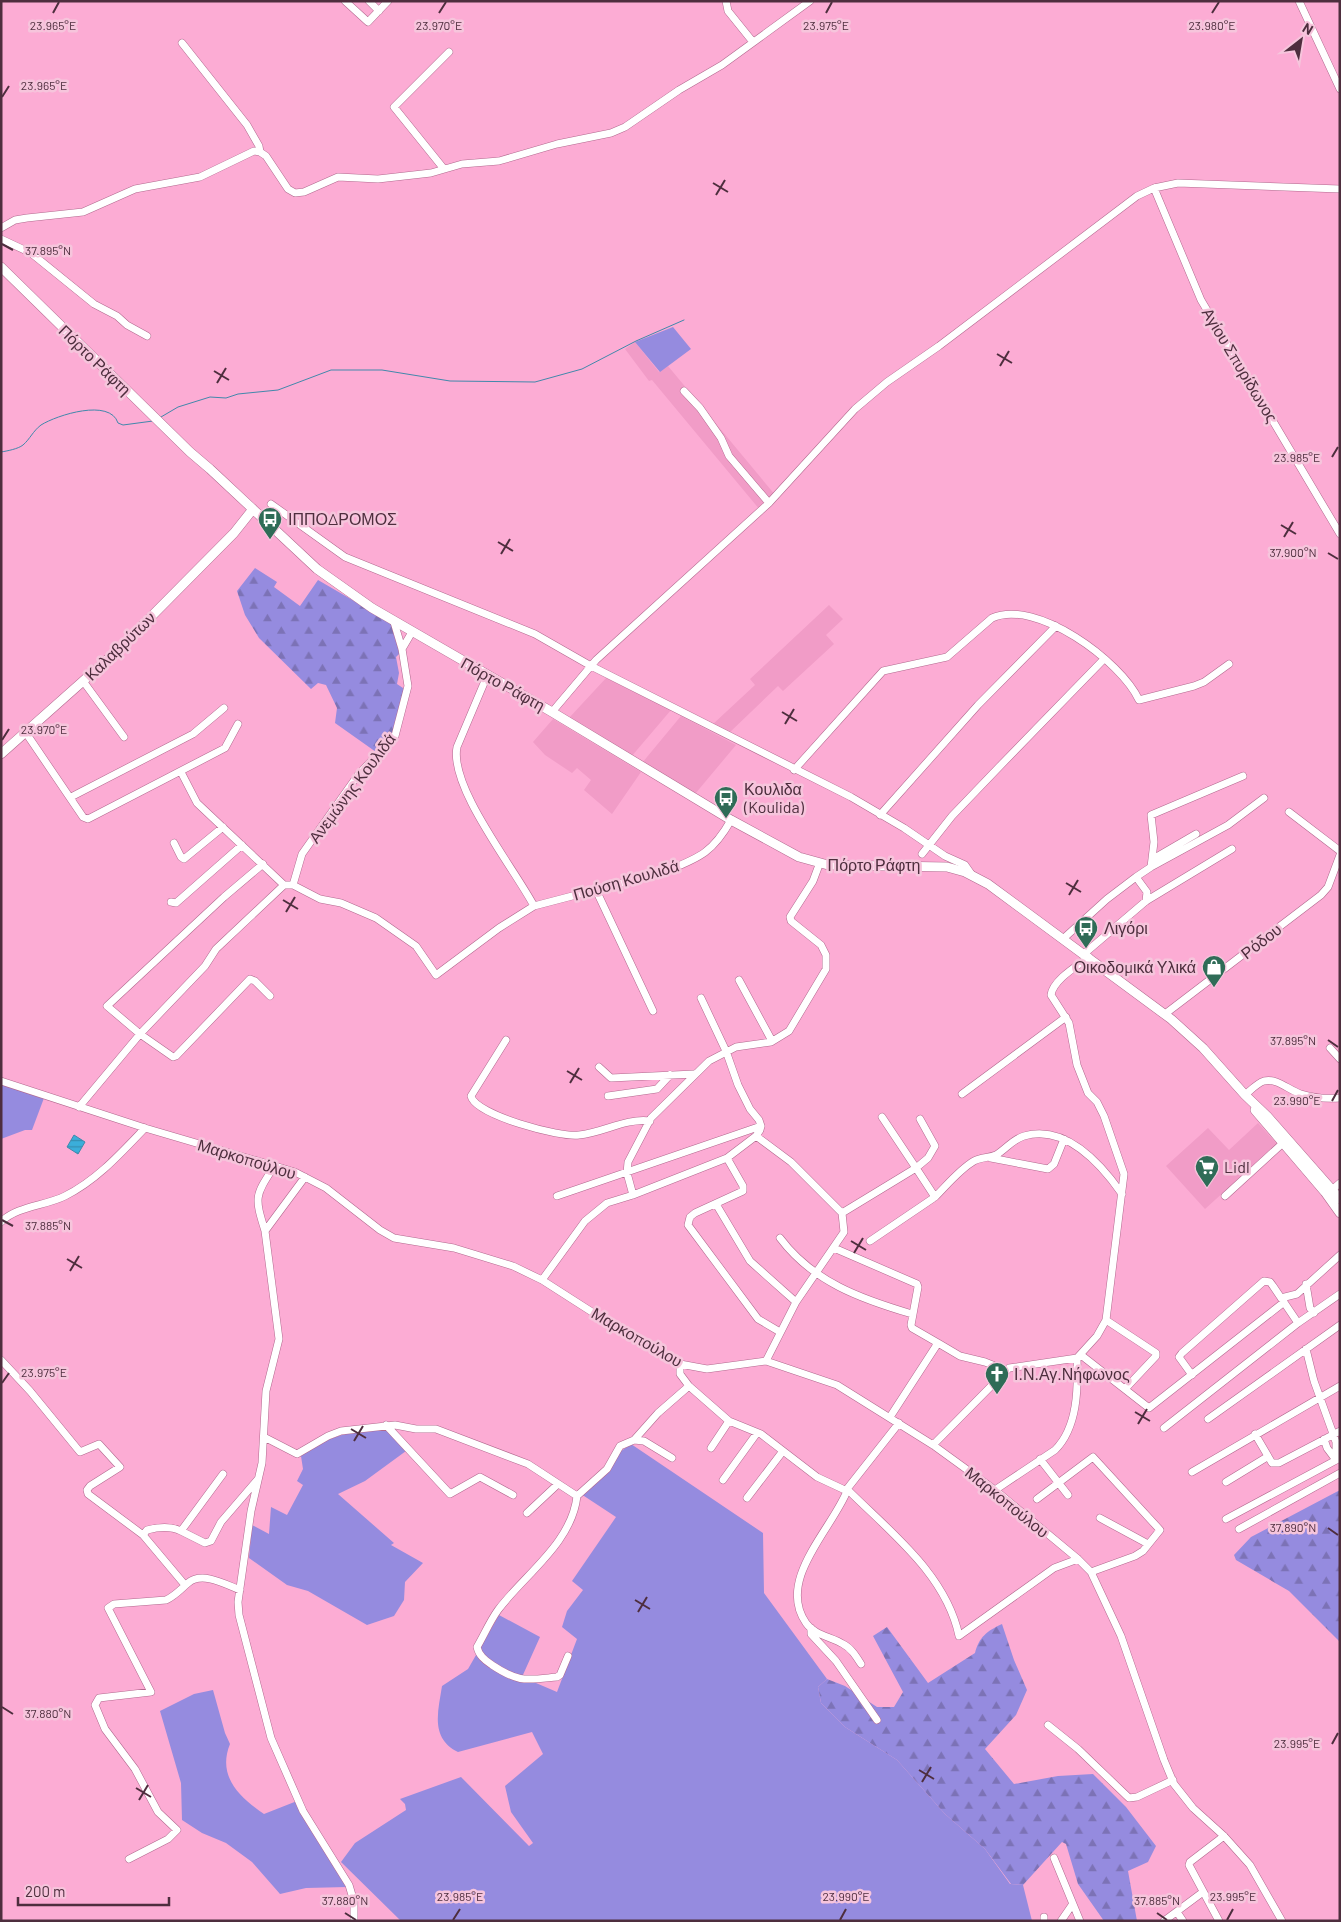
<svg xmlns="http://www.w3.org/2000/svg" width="1341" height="1922" font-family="Barlow,sans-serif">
<defs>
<pattern id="forest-firs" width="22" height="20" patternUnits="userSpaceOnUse" patternTransform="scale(1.25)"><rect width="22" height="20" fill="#958bdf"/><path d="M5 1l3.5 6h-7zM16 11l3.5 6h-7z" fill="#7c72b6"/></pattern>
<pattern id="water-rules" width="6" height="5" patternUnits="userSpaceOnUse" patternTransform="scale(1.25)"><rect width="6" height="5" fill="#3baeda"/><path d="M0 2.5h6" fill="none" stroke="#348eb2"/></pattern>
</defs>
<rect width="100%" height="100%" fill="#fcacd4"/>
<path fill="#f19cc7" d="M635,342L659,372L668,366L776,496L760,510L652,380L649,381L625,349Z
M829,605L843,619L826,635L834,644L783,691L778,686L728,734L712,725L755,685L750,679Z
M607,677L671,710L631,757L569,718Z
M681,716L736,745L695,794L642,763Z
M553,719L641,772L612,814L584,790L591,780L577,768L572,773L545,755L533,742Z
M1258,1123L1277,1144L1205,1209L1166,1166L1208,1128L1229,1150Z"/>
<path fill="#958bdf" d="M673,327L691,349L660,372L635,342Z
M1,1083L44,1098L32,1130H25L1,1139Z
M384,1427L406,1451L365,1481L338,1494L394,1543L391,1545L423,1563L405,1582L404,1600L394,1616L367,1625L308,1591L287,1585L249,1558L252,1525L269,1534L271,1507L287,1515L303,1485L297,1481L303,1469L301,1456C331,1434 348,1433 384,1427Z
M631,1444L763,1533L764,1593L827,1679L818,1687L821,1703L845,1727L897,1760L945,1814L985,1849L1010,1884L1023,1885L1032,1921H401L341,1862L355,1843L406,1810L405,1804L400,1799L461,1777L529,1846L533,1843L511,1812L505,1786L543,1754L532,1732L458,1752C430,1738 438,1712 442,1686L468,1669L499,1615L540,1637L522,1677L557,1692L577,1639L562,1627L567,1611L583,1590L572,1581L616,1517L581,1494L617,1454Z
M213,1690L225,1733L230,1744C217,1776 239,1797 264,1814L297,1801L347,1887L306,1888L280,1894L252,1862L226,1843L202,1833L182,1820L181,1783L160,1711L194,1694Z"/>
<path fill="url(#forest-firs)" d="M255,568L277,582L274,587L300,606L318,580L392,623L401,652L396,657L399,673L397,684L406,690L393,735L376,752L335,723L337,708L326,685L318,683L311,689L259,638L245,615L237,591Z
M1340,1490V1642L1289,1591L1236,1560L1234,1555L1251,1537Z
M1002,1624L1014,1660L1027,1690L1016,1715L985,1749L1014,1784L1058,1776L1093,1774L1126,1807L1156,1846L1148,1862L1128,1871L1137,1921H1104L1078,1884L1066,1844L1062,1842L1023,1885L1011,1884L985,1849L945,1814L897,1760L845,1727L821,1703L818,1687L827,1679L845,1686L877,1707H894L903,1692L873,1636L887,1627L928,1683L975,1653C979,1637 987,1631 1002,1624Z"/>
<path fill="url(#water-rules)" stroke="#4188ab" d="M74,1135L85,1142L78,1154L67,1147Z"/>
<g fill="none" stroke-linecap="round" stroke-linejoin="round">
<path stroke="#4188ab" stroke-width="1" d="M161,417L178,407L210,397L226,398L238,394L278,390L331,370H382L450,381L535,382L582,369L636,341L684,320
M1,452C7,451 18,449 23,445C30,439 33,431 41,425C57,415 110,398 118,423L123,425L153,421"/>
<g stroke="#b2688e" stroke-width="8">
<path id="minor" d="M345,1L368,22L388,1
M369,1L379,11
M726,1L728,11L753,42
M1299,1L1340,89
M182,43L247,125L259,146L260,152
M444,169L394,107L449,52
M1154,188L1201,300L1340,534
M1,228L15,220L27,218L83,212L135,189L200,177L254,151L260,152L266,156L288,189L295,193L304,192L338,177L378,179L431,173L462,164L499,161L557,144L611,133L625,127L679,90L722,65L810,1
M1,239L31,253L94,304L117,316L127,325L147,336
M684,391L700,408L721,438L729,456L769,503
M271,504L345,557L535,634L591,666L851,797L904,828L945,856L965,865L972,875
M268,523L278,509
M394,622L402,649L408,686L395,736L358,775L302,854L293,885L320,899L341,903L376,918L416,946L436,975L499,928L534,906C514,868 449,787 457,747L487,676
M402,649L412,632
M83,681L124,737
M552,712L596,660L769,503L855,409L887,382L939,346L1137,196L1154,188L1178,183L1340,189
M26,733L83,817L88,819L225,748L238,724
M794,770L883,671L947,657L992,618C1036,598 1121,661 1139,700L1194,686L1204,682L1229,664
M181,772L197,803L284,885
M71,797L193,734L224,708
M1289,812L1340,851
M880,815L978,705L1056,626
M174,843L181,857L184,859L223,827
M922,854L952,816L999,767L1104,659
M1153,859L1196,834
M263,864L224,897L107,1006L140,1034L173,1057L176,1056L250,979L255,981L270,996
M1151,867L1228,825L1264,798
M1136,877L1151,867L1154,842L1151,815L1243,776
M596,890L653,1011
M171,902L176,903L242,845
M534,906L664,872C698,858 712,854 731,820
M1064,938L1107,899L1136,877L1147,892L1146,901
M1085,953L1146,901L1232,849
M739,980L772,1041
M1165,1014L1321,895L1328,887L1340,855
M506,1040L471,1096C475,1115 561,1138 579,1135C603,1133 625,1118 650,1121
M1330,1048L1340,1059
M599,1067L611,1078L694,1074
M1,1081L145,1128L295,1172L326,1188L380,1230L394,1238L454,1248L513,1266L542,1280L631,1337L680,1364L707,1369L766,1361L837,1385L933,1445L995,1490L1078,1559L1091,1572L1121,1636L1164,1760L1174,1784L1193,1808L1224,1836L1250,1865L1282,1921
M962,1094L1066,1017
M1245,1095C1250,1091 1257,1083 1264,1081C1278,1078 1288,1090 1301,1094C1314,1098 1326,1099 1340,1098
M608,1096L657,1089L670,1075
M79,1107L140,1034L205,966L216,949L284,885H293
M882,1117L916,1168L928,1158L935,1146L920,1119
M756,1136L791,1162L842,1213
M727,1158L743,1186V1191L695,1213L690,1217L688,1225L758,1319L780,1332
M991,1158L1048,1169L1054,1164L1064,1139
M275,1165C255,1196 254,1196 265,1231L305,1177
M1333,1189L1340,1183
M633,1195L627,1173L628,1162L651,1118L709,1061L736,1047L771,1042L789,1031L826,969V955L821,945L791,921L790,917L813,881L819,865
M557,1196L761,1126
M1225,1196L1283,1143
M935,1197C947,1185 960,1169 974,1161C981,1157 989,1158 996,1155C1006,1149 1013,1139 1024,1136C1066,1124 1101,1164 1122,1194
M716,1204L750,1261L796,1302
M1,1222C17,1206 45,1206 65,1196C97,1180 121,1153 145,1128
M265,1231L279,1339L266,1391L262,1463L251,1511L238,1602L239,1615L271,1738L303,1811L349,1885L354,1902V1921
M780,1238C813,1282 861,1299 912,1314
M834,1248L917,1284L918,1287L911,1325L912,1328L938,1343
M542,1280L585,1221L607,1203L633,1195L727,1158L756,1136L760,1130L761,1126L759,1120L750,1109L738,1085L726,1051L701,998
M1306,1284L1310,1308L1314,1313
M1281,1298L1297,1294L1340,1255
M1106,1320L1156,1353V1356L1125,1389
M1306,1349L1314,1381L1336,1442V1460
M1081,1355L1149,1408L1283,1303
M1,1360L30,1391L80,1452L99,1444L120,1467L90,1486L87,1490L88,1494L143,1535L147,1530C158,1527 171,1526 181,1531
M766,1361L796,1302L844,1232L842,1213L916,1168L935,1197L870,1241
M1192,1375L1179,1357L1182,1353L1264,1281L1270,1282L1273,1286L1298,1323
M689,1386L729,1421L761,1434L817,1477L847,1491V1489
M890,1417L938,1343L960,1356L985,1362L1005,1370
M1208,1419L1340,1325
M899,1423L847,1489C890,1532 946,1574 959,1636L1054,1568L1078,1559
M386,1425L450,1494L480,1477L513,1495
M1164,1428L1298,1323L1340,1294
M1255,1434L1272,1463H1279L1340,1431
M264,1437L297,1454L328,1436L341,1431L395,1425L416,1429H436L528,1464L577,1496C572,1543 524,1575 498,1610C490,1621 484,1635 477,1647C479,1656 485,1660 492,1665C519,1683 526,1680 557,1677L560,1675L568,1656
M1324,1439L1327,1448L1336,1460
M634,1440L644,1441L672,1458
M933,1445L1009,1368L1077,1358L1097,1336L1106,1320L1124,1174L1104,1116L1097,1102L1088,1093L1077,1065L1069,1023L1051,995C1053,980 1077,966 1089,957
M711,1448L729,1421
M1040,1459L1068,1495
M1192,1472L1340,1386
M223,1474L181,1531L205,1543L211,1541L221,1522L258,1479
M723,1480L757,1433
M1226,1482L1267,1457
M995,1490L1055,1450C1078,1427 1078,1388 1077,1358
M847,1491C832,1529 776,1580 806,1623C814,1635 832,1637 843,1644C851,1648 856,1656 861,1664
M577,1496L607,1469L620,1446L634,1440L658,1413L689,1386L680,1374V1364
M747,1498L783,1451
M1037,1499L1093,1457L1160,1530L1143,1551L1135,1556L1091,1572
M527,1513L558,1484
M1100,1518L1148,1544
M1226,1519L1340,1458
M1239,1529L1340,1473
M143,1535L185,1585
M811,1628V1634L836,1661L877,1720
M1048,1725L1078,1749L1129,1798L1137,1797L1173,1780
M1054,1858L1080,1921
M129,1859L168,1839L177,1830L158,1812L135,1769L105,1729L95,1705L99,1698L151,1692L108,1608L114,1604L166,1600C175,1596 181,1589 188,1583C202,1571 225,1584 240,1590
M1177,1912L1183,1921
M1044,1917V1921
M1061,1921L1072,1905
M1164,1921L1203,1892
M1219,1921L1189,1865L1190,1862L1224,1836"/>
</g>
<g stroke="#b2688e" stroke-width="10">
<path id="major" d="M1,267L190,452L210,469L317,569L372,608L552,712L731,820L799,857L828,865L947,867L965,872L988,884L1171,1019L1203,1048L1245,1095L1267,1116L1340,1199
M1,754L118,650L234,533L253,509
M1255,1110L1325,1192L1340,1213"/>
</g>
<use href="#minor" stroke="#fff" stroke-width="7"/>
<use href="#major" stroke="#fff" stroke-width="9"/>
</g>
<path fill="none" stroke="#4e2e3e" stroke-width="2" d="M53,13L59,2M439,13L446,2M826,13L832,2M1212,13L1219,2M2,97L9,86M713,183L728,192M716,195L725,180M2,244L13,250M997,354L1012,363M1000,366L1009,351M214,371L229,380M217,383L226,368M1332,457L1338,447M1281,525L1296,534M1284,537L1293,522M498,542L513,551M1328,553L1338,559M501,554L510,539M782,712L797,721M785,724L794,709M2,740L9,729M1066,883L1081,892M1069,895L1078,880M283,900L298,909M286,912L295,897M1328,1040L1338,1047M567,1071L582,1080M570,1083L579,1068M1332,1101L1338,1090M2,1220L13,1226M851,1241L866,1250M854,1253L863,1238M67,1259L82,1268M70,1271L79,1256M2,1383L9,1373M1135,1412L1150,1421M1138,1424L1147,1409M351,1429L366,1438M354,1441L363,1426M1328,1528L1338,1535M635,1600L650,1609M638,1612L647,1597M2,1707L13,1714M1332,1744L1338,1733M919,1770L934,1779M922,1782L931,1767M136,1788L151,1797M139,1800L148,1785M345,1913L356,1920M1157,1913L1167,1920M453,1920L460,1909M840,1920L846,1909M1227,1920L1233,1909"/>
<defs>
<g id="bus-pin" transform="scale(1.25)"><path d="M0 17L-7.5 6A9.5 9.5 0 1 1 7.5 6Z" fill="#2f6c57" stroke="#f6c5dc"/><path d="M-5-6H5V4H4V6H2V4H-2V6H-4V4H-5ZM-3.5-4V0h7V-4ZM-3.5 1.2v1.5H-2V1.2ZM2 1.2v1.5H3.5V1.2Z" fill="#fff"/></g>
<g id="shop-pin" transform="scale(1.25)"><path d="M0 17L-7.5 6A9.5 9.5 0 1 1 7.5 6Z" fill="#2f6c57" stroke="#f6c5dc"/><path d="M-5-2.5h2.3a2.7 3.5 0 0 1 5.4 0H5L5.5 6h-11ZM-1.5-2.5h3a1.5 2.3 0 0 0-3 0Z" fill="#fff"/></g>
<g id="supermarket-pin" transform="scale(1.25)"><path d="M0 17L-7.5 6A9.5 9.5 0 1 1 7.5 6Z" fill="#2f6c57" stroke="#f6c5dc"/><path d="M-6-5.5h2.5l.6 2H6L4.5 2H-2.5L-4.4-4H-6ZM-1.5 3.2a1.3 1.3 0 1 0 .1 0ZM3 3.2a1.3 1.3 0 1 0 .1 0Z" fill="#fff"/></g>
<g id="church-pin" transform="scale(1.25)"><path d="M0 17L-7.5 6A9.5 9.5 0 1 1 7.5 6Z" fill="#2f6c57" stroke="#f6c5dc"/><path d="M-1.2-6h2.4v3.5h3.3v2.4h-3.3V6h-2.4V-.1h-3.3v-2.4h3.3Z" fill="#fff"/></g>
</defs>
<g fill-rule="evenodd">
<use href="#bus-pin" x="270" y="519"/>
<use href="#bus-pin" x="726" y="798"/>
<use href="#bus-pin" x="1086" y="928"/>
<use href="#shop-pin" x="1214" y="967"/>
<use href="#supermarket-pin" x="1207" y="1167"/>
<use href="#church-pin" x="997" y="1374"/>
</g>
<g text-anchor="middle" stroke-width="5" stroke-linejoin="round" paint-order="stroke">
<g font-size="16" fill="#4e2e3e" stroke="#f6c5dc">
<text transform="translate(95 360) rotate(44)" y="6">Πόρτο Ράφτη</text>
<text transform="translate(1240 365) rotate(59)" y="6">Αγίου Σπυρίδωνος</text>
<text transform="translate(120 646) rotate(-44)" y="6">Καλαβρύτων</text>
<text transform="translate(503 684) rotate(29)" y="6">Πόρτο Ράφτη</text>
<text transform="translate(352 788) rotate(-53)" y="6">Ανεμώνης Κουλιδά</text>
<text x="874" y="871">Πόρτο Ράφτη</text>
<text transform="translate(626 880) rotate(-16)" y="6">Πούση Κουλιδά</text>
<text transform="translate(1261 941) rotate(-38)" y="6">Ρόδου</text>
<text transform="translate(247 1159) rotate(17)" y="6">Μαρκοπούλου</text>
<text transform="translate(637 1337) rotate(30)" y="6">Μαρκοπούλου</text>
<text transform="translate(1007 1502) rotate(39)" y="6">Μαρκοπούλου</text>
</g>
<g font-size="16" fill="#4e2e3e" stroke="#f6c5dc" text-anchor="start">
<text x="288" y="525">ΙΠΠΟΔΡΟΜΟΣ</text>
<text x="744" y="795">Κουλιδα<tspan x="744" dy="18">(Koulida)</tspan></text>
<text x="1104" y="934">Λιγόρι</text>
<text x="1196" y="973" text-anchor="end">Οικοδομικά Υλικά</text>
<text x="1224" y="1173">Lidl</text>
<text x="1014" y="1380">Ι.Ν.Αγ.Νήφωνος</text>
</g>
</g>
<g font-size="12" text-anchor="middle" fill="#4e2e3e" stroke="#f6c5dc" stroke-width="5" stroke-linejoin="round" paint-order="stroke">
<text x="53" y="30">23.965°E</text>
<text x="439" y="30">23.970°E</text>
<text x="826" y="30">23.975°E</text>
<text x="1212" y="30">23.980°E</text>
<text x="44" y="90">23.965°E</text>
<text x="48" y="255">37.895°N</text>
<text x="1297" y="462">23.985°E</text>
<text x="1293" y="557">37.900°N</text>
<text x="44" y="734">23.970°E</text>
<text x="1293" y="1045">37.895°N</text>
<text x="1297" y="1105">23.990°E</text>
<text x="48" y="1230">37.885°N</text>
<text x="44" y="1377">23.975°E</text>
<text x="1293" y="1532">37.890°N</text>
<text x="48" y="1718">37.880°N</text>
<text x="1297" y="1748">23.995°E</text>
<text x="460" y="1901">23.985°E</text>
<text x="846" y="1901">23.990°E</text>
<text x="1233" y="1901">23.995°E</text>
<text x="345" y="1905">37.880°N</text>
<text x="1157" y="1905">37.885°N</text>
</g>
<rect width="1341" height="1922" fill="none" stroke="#4e2e3e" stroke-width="5"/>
<g transform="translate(1301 40) rotate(31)" stroke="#f6c5dc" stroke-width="4" paint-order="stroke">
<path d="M0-4L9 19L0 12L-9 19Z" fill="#4e2e3e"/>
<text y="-8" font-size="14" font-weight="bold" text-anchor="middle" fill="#4e2e3e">N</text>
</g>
<path d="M18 1897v8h151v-8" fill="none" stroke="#4e2e3e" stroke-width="2.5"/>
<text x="25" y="1897" font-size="15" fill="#4e2e3e" stroke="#f6c5dc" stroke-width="4" paint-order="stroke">200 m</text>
</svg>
